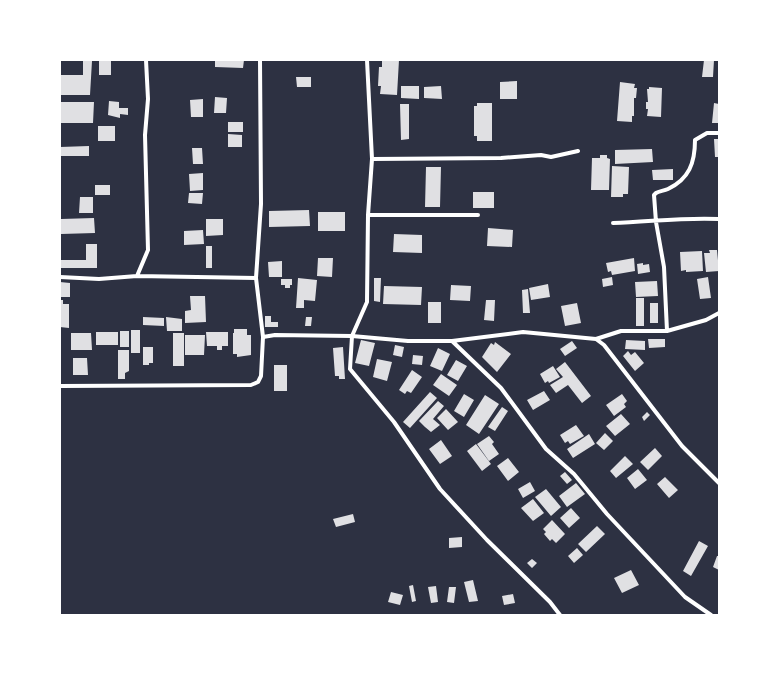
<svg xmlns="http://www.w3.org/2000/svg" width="779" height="675" font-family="Lora,serif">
<rect width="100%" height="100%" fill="#2d3142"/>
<path fill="#e0e0e3" d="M111,60V75H99V61Z
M215,60H244L243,68L215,67Z
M382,60H399L397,95L380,94L381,86H378L379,67H382Z
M704,60H714L713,77H702Z
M83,61H92L90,95H60V75H83Z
M296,77H311V87H297Z
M517,81V99H500V82Z
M620,82L635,84L634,88H637L636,98H634V116H632V122L617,121Z
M401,86H419V99L401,98Z
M441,86L442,99L424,98V87Z
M649,87L662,88L661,117L647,116L648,109H646V102H648L647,89H649Z
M215,97L227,98L226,113H214Z
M203,99V117H191L190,100Z
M109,101L119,102V108H128V115L120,114V118L108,115Z
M60,102H94L93,123H60Z
M477,103H492V141H477V136H474V106H477Z
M714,103L719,104V123H712Z
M400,104H409V139L401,140Z
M228,122H243V132H228Z
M98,126H115V141H98Z
M228,134L242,135V147H228Z
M714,139H719V157H715Z
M89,146V156H60V147Z
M192,148H202L203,164H193Z
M652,149L653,162L615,164V150Z
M600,155H607V158L610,159L609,190H591L592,158H600Z
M612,166L629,167L628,194H623V197H611Z
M426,167H441L440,207H425Z
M673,169V180H653L652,170Z
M203,173V190L190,191L189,174Z
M95,185H110V195H95Z
M473,192H494V208H473Z
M189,193H203L202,204L188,203Z
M80,197H93V213H79Z
M309,210L310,226L269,227V211Z
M318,212H345V231H318Z
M94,218L95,233L61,234V219Z
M206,219H223V235L206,236Z
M488,228L513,230L512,247L487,246Z
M203,230L204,244L184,245V231Z
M394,234L422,235V253L393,252Z
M86,244H97V268H60V260H86Z
M206,246H212V268H206Z
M709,250H717L719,271L706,272L704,253H710Z
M702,251L703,271L686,272V270L681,271L680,252Z
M318,258H333L332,277L317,276Z
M634,258L635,271L612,275L611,271L608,272L606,263Z
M282,261V277H269L268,262Z
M643,263V265L649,264L650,272L638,274L637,264Z
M612,277L613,285L603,287L602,279Z
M708,277L711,298L700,299L697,279Z
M298,278L317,280L315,301L304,300V308H296Z
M374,278H381L380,302L374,301Z
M281,279H292V285H290V288H285V285H281Z
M657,281L658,296L636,297L635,282Z
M60,282L70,283V297H60Z
M548,284L550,297L531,300L529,288Z
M451,285L471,286L470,301L450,300Z
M384,286L422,287L421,305L383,304Z
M528,289L530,313H523L522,290Z
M190,296H205L206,322L185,323V311L191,310Z
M636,298H644V326H636Z
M60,300H63V304H69V328L60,327Z
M486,300H495L494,321L484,320Z
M428,302H441V323H428Z
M577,303L581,323L565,326L561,306Z
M650,303H658V323H650Z
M265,316H271V322H278V327H265Z
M143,317L164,318V326L143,325Z
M166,317L182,319V331H167Z
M306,317H312L311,326H305Z
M234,329H247V335H251V355L237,357V354H233V333H234Z
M131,330H140V353H131Z
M120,331H129V347H120Z
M96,332H118V345H96Z
M206,332H228V346H222V350H217V346H207Z
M71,333H91L92,350H71Z
M173,333H184V366H173Z
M185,335H205L204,355H185Z
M648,339H665V347L649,348Z
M361,340L375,343L369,366L355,363Z
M626,340L645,341V350L625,349Z
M572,341L577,348L565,356L560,349Z
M495,342L511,354L497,372L482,357L491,343L494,345Z
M395,345L404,347L402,357L393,355Z
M143,347H153V363H149V365H143Z
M343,347L345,379H339V376H335L333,348Z
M438,348L450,354L442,371L430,366Z
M118,350H129V371L125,373V379H118Z
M628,351L631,355L635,352L644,363L635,371L623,356Z
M413,355L423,356L422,365L412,364Z
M73,358H87L88,375H73Z
M377,359L392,362L387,381L373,377Z
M456,360L467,366L458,381L447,375Z
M565,362L591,396L582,403L568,385L556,393L550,385L563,377L556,369Z
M274,365H287V391H274Z
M553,366L560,377L549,383L548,381L545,383L540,374Z
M412,370L422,377L411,393L407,391L405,394L399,390Z
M441,374L457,385L449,396L433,385Z
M544,391L550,400L533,410L527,400Z
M430,392L437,398L410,428L403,422Z
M464,394L474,400L464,417L454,411Z
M622,394L627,401L624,404L626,407L614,416L606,405Z
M485,395L499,404L479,434L466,425Z
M438,401L444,406L433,419L440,425L431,432L425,427L430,421L425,427L419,421Z
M502,407L508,411L495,431L488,427Z
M446,409L458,422L448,430L437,418Z
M647,412L650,415L644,421L642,417Z
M621,414L630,424L615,436L606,426Z
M576,425L584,436L570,444L568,441L565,443L560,435Z
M605,433L613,441L604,450L596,443Z
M589,434L595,444L573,458L567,449Z
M489,436L494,442L492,444L499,454L489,461L477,444Z
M441,440L452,456L440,464L429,449Z
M476,444L491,464L482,471L467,451Z
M655,448L662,456L648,470L640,462Z
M625,456L633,464L616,478L610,471Z
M508,458L519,472L508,481L497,466Z
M638,469L647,480L635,489L627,478Z
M565,472L572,480L567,484L560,476Z
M665,477L678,490L669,498L657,484Z
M530,482L535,491L523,498L518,489Z
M576,483L585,494L567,507L559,496Z
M546,489L561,507L551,516L535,497Z
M533,499L544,513L533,521L521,508Z
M571,508L580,518L569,528L560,518Z
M353,514L355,522L336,527L333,519Z
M552,520L565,534L556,543L552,539L550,541L544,534L546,532L543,529Z
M597,526L605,534L586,552L578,544Z
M462,537V547L449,548V538Z
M699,541L708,546L691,576L683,571Z
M577,548L583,555L574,563L568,556Z
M717,556H719V570L713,567Z
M532,559L537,563L532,568L527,563Z
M631,570L639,585L622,593L614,578Z
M473,580L478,601L469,602L464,582Z
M413,585L416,601L412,602L409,586Z
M436,586L438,602L431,603L428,587Z
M449,587H456L454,603L447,602Z
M391,592L403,595L400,605L388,602Z
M513,594L515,603L504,605L502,596Z"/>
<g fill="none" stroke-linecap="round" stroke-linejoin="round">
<path stroke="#fff" stroke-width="4" d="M260,60L261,204L256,278L263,337
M367,60L372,159
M368,215L372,159L501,158L541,155L551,157L578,151
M478,215H368L367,302L352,336L350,369L394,422L440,489L487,540L550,602L560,615
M613,223C649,222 684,217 719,219
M137,276L148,250L145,135L148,99L146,60
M60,277L99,279L137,276L256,278
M667,331L706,320L719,313
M596,339L604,345L682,446L719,483
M452,341L501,388L546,449L574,474L607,514L685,597L711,615
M60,386L251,385L258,382L261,376L263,337L275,335L352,336L408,341H452L523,332L596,339L621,331H667L664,267L656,222L654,195L656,193C659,191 664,191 668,189C689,179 695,163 695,140L707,133H719"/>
</g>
<rect width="779" height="675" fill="none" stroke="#ffffff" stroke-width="122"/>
</svg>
